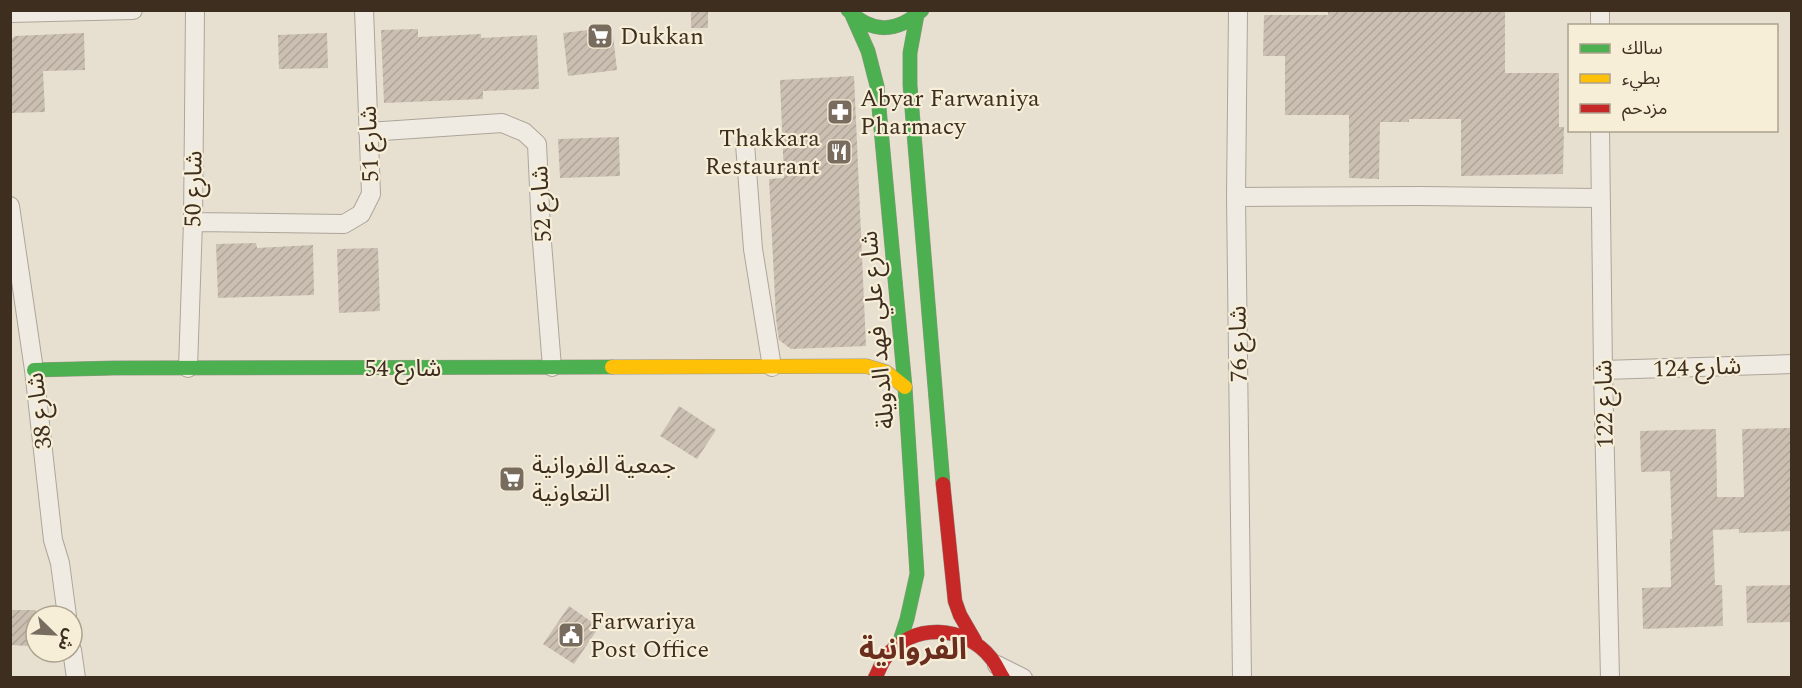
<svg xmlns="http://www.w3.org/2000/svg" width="1802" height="688" font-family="Spectral,'Noto Sans Arabic',serif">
<defs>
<pattern id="building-hatch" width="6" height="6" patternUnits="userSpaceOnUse" patternTransform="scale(1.5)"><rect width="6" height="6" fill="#cbbfb2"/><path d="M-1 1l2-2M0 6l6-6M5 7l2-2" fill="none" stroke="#afa499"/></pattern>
</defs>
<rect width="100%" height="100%" fill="#e7e0d1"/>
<path fill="url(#building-hatch)" d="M1328,10H1505V73H1559V127H1564L1563,174L1461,176V119H1409V122H1380L1379,179L1349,178V115H1285V56H1263L1264,15H1328Z
M691,12H708V28H691Z
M612,27L617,70L568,76L563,33Z
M418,29V37L481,34V38L537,35L539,89L483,91V99L384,103L381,30Z
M84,33L85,70L43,71L45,112L10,113V40L15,36Z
M327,33L328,68L279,69L278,35Z
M854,76L866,346L791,349L779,340L776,319L769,179L784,178L780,80Z
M619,137L620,176L560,178L558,139Z
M256,243L257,248L313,245L314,295L218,298L216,244Z
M378,248L380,311L339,313L337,249Z
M679,406L716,430L697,459L660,436Z
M1791,428V531L1739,533V529L1713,530L1715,585H1722L1723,626L1643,629L1642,588L1671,587L1670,539H1672L1670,471L1641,472L1640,431L1716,429L1717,497H1744L1742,429Z
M1791,585V622L1747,623L1746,586Z
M569,606L599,627L574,664L543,644Z
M10,610H36L35,640L28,646L10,645Z"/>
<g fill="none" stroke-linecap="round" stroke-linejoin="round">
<g stroke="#ada599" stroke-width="20">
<path id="street" d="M1238,10L1236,197L1242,678
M1600,10V26
M10,13L133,10
M1600,130L1603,370L1610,678
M368,132L502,123L524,132L537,144L541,230L552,367
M745,144L753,249L772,367
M1236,197L1420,196L1600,198
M10,206L34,370L53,540L60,563L67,616
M193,222L344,224L361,214L371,194L364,10
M188,368L193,222L195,10
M1603,370L1792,364
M72,650L76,678
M997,665L1023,678"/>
</g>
<g stroke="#9c958a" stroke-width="15">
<path id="fast" d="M848,10C872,34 897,33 922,10
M852,15L868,51L877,86L905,387L917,574L907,619L899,644
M917,15L910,53V85L943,484
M34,370L114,368L612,367"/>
</g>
<g stroke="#9c958a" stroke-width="15">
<path id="slow" d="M612,367L866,366L886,372L905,387"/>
</g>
<g stroke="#9c958a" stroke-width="15">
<path id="jam" d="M943,484L955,601L960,615L975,641
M875,678C879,671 881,663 886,657C912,622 965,625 991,658C996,664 999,672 1003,678"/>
</g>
<use href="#street" stroke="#efebe3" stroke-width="18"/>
<use href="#fast" stroke="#4caf50" stroke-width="14"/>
<use href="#slow" stroke="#ffc107" stroke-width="14"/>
<use href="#jam" stroke="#c62828" stroke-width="14"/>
</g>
<defs>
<g id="supermarket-square" transform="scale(1.35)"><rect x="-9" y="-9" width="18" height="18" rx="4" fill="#786c5e" stroke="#f7eed8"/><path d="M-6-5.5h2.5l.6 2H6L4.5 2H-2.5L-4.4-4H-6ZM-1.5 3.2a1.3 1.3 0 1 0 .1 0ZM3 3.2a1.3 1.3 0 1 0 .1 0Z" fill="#fff"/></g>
<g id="pharmacy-square" transform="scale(1.35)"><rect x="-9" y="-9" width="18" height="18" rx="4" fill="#786c5e" stroke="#f7eed8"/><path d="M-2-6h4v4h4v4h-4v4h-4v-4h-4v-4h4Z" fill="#fff"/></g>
<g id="restaurant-square" transform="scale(1.35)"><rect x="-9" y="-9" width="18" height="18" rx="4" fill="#786c5e" stroke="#f7eed8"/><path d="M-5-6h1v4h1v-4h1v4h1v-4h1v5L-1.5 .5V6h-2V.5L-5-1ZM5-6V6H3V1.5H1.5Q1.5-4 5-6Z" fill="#fff"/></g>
<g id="civic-square" transform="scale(1.35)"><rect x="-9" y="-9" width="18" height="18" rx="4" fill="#786c5e" stroke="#f7eed8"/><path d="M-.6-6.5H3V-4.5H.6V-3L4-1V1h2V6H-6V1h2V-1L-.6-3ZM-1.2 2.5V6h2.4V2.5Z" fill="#fff"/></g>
</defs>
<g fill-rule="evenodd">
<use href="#supermarket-square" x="600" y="36"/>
<use href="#pharmacy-square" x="840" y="112"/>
<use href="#restaurant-square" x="839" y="152"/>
<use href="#supermarket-square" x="512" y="479"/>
<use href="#civic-square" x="571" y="635"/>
</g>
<g text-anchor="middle" stroke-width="4.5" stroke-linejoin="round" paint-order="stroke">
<g font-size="24" fill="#3d2e20" stroke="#f7eed8" text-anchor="start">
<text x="620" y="44">Dukkan</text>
<text x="860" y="106">Abyar Farwaniya<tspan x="860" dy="28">Pharmacy</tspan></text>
<text x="820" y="146" text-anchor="end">Thakkara<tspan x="820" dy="28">Restaurant</tspan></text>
<text x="532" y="473">جمعية الفروانية<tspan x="532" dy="28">التعاونية</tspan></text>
<text x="590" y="629">Farwariya<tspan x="590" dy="28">Post Office</tspan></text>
</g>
<g font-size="24" fill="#3d2e20" stroke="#f7eed8">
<text transform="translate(369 144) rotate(-92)" y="8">شارع 51</text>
<text transform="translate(193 189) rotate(-89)" y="8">شارع 50</text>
<text transform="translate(541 204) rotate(-93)" y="8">شارع 52</text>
<text transform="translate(877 330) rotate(-95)" y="8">شارع علي فهد الدويلة</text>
<text transform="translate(1238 344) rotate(-91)" y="8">شارع 76</text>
<text transform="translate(1697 367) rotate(-2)" y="8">شارع 124</text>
<text x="403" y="376">شارع 54</text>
<text transform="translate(1604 404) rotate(-91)" y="8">شارع 122</text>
<text transform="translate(39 411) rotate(-97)" y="8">شارع 38</text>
</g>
<g font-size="30" font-weight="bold" fill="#6b2e1e" stroke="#f7eed8">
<text x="913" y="659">الفروانية</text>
</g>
</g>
<rect width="1802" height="688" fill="none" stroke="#3d2e20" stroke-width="24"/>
<rect x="1568" y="24" width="210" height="108" fill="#f7eed8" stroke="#ada18e" stroke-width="1.5"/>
<rect x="1580" y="44" width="30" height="9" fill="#4caf50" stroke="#ada18e" stroke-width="1.5"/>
<text x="1622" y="54" font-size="18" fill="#3d2e20">سالك</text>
<rect x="1580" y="74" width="30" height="9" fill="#ffc107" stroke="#ada18e" stroke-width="1.5"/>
<text x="1622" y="84" font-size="18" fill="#3d2e20">بطيء</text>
<rect x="1580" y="104" width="30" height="9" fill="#c62828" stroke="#ada18e" stroke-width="1.5"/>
<text x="1622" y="114" font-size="18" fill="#3d2e20">مزدحم</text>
<g transform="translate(54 634) rotate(114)"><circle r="28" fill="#f7eed8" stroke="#ada18e" stroke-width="1.5"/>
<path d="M0-4.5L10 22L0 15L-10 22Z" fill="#786c5e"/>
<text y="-9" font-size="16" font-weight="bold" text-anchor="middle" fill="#3d2e20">ش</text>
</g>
</svg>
